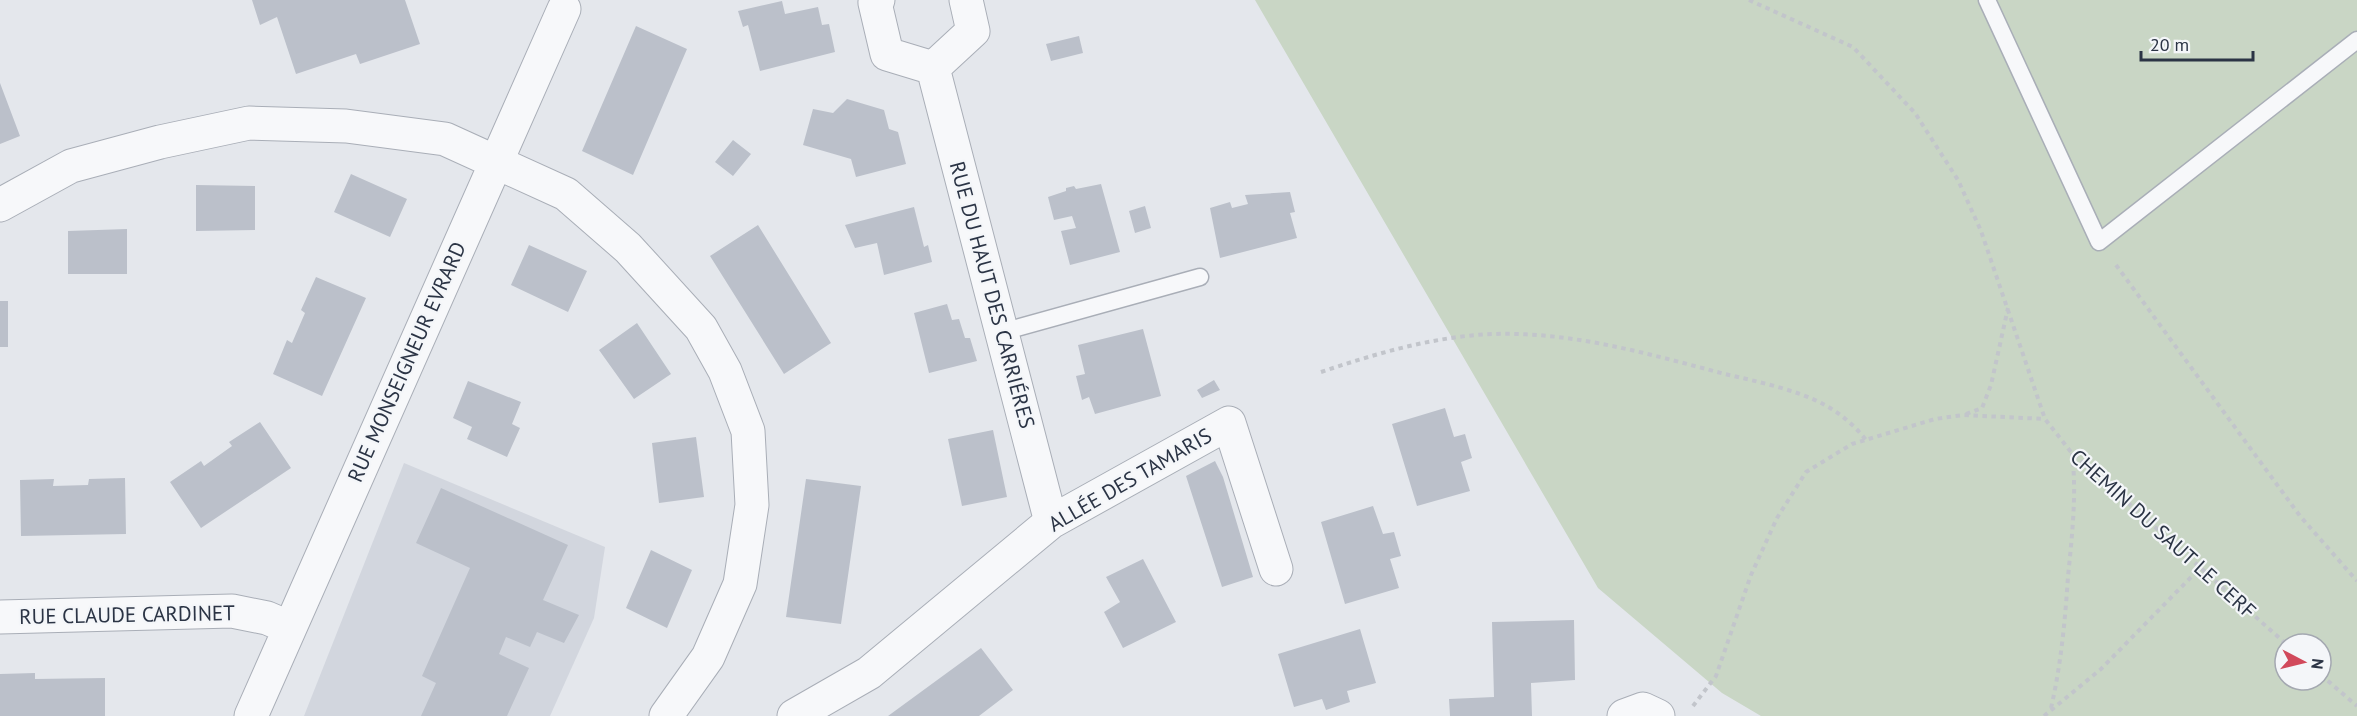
<svg xmlns="http://www.w3.org/2000/svg" width="2357" height="716" font-family="'PT Sans',sans-serif">
<rect width="100%" height="100%" fill="#e4e7ec"/>
<path fill="#d2d6de" d="M404,463L605,547L594,618L550,716H304Z"/>
<path fill="#c9d6c5" fill-rule="evenodd" d="M1255,0H2357V716H1761L1722,693L1598,588ZM2285,644H2321V680H2285Z"/>
<path fill="#bbc0ca" d="M252,0H405L420,44L360,64L356,54L296,74L277,17L260,25Z
M782,1L785,14L818,7L822,25L829,24L835,52L760,71L748,25L743,27L738,11Z
M636,26L687,49L633,175L582,151Z
M1079,36L1083,53L1051,61L1046,44Z
M0,83L20,136L0,144Z
M847,99L884,110L889,129L898,132L906,164L856,177L851,159L803,145L813,109L833,113Z
M733,140L751,154L733,176L715,162Z
M351,174L407,199L390,237L334,212Z
M1101,184L1120,252L1070,265L1061,231L1076,228L1072,216L1054,220L1048,197L1066,191V188L1074,186L1076,189Z
M196,185L255,186V230L196,231Z
M1290,192L1295,212L1290,213L1297,238L1220,258L1210,208L1230,202L1232,208L1248,204L1245,195Z
M1145,206L1151,228L1135,233L1129,211Z
M914,207L924,247L928,245L932,262L884,275L877,243L855,248L845,225Z
M758,225L831,343L784,374L710,256Z
M127,229V274H68V231Z
M529,245L587,271L568,312L511,285Z
M316,277L366,298L322,396L273,374L287,340L292,343L305,313L301,310Z
M0,301H8V347H0Z
M947,304L952,320L959,319L965,338H970L977,361L929,373L914,313Z
M637,323L671,374L634,399L599,350Z
M1143,329L1161,396L1095,414L1089,397L1082,400L1076,376L1085,374L1078,345Z
M1214,380L1220,390L1202,398L1197,390Z
M468,381L521,402L512,424L520,428L507,457L467,439L472,427L453,418Z
M1445,408L1454,437L1465,434L1472,458L1461,462L1470,491L1417,506L1392,424Z
M260,422L291,468L201,528L170,482L201,461L204,466L232,446L229,442Z
M993,430L1007,497L962,506L948,439Z
M696,437L704,497L659,503L652,443Z
M1215,461L1223,477L1253,577L1222,587L1186,476Z
M125,478L126,534L21,536L20,480L54,479L53,486L88,485L89,479Z
M806,479L861,486L841,624L786,617Z
M441,488L568,545L543,600L579,615L564,643L537,632L530,647L506,637L499,654L529,668L507,716H421L436,683L422,676L470,568L416,543Z
M1373,506L1383,534L1394,532L1401,556L1390,559L1399,588L1345,604L1321,522Z
M651,550L692,570L667,628L626,608Z
M1143,559L1176,622L1123,648L1104,612L1120,602L1106,577Z
M1574,620L1575,680L1531,683L1532,716H1450L1449,699L1494,697L1492,622Z
M1360,629L1376,683L1347,691L1350,702L1326,710L1322,699L1294,707L1278,654Z
M981,648L1013,690L979,716H888Z
M35,673V679L105,678V716H0V674Z"/>
<g fill="none" stroke-linecap="round" stroke-linejoin="round">
<g stroke="#a9aeb7" stroke-width="19">
<path id="service" d="M1987,0L2099,242L2357,40
M1002,332L1200,277"/>
</g>
<g stroke="#a9aeb7" stroke-width="35">
<path id="minor" d="M878,0L875,3L887,54L933,68
M933,68L1051,522
M933,68L973,31L966,0
M0,205L71,166L160,142L249,123L346,126L445,139L566,194L628,248L701,328L725,371L748,431L752,505L740,584L708,657L666,716
M0,617L232,611L267,618L288,627
M251,716L564,9
M794,716L869,673L1051,522L1229,423L1276,569
M1624,716L1643,709L1658,716"/>
</g>
<path stroke="#c2c5cb" stroke-width="4" stroke-dasharray="4.5 4.5" stroke-linecap="butt" d="M1749,0L1853,47L1915,113L1958,180L1981,231L2045,419L2071,452L2286,644
M2116,265L2300,516L2357,581
M1321,372C1369,356 1415,342 1466,336C1554,326 1641,352 1725,374C1755,381 1798,390 1825,405C1841,414 1854,425 1866,440
M1966,414L1982,408L1991,385L2008,308
M2321,675L2357,706
M1693,706L1716,676L1751,575L1777,518L1806,472L1852,444L1935,419L1963,415L2045,419
M2051,708C2061,665 2065,621 2068,577C2072,535 2077,494 2072,453
M2044,716L2101,669L2199,569"/>
<use href="#service" stroke="#f7f8fa" stroke-width="16"/>
<use href="#minor" stroke="#f7f8fa" stroke-width="33"/>
</g>
<g text-anchor="middle" stroke-width="4.5" stroke-linejoin="round" paint-order="stroke">
<g font-size="21" fill="#2b3445" stroke="#f4f6f9">
<text transform="translate(992 295) rotate(75)" y="7">RUE DU HAUT DES CARRIÉRES</text>
<text transform="translate(407 362) rotate(-66)" y="7">RUE MONSEIGNEUR EVRARD</text>
<text transform="translate(1130 480) rotate(-30)" y="7">ALLÉE DES TAMARIS</text>
<text transform="translate(2163 534) rotate(42)" y="7">CHEMIN DU SAUT LE CERF</text>
<text transform="translate(127 615) rotate(-1)" y="7">RUE CLAUDE CARDINET</text>
</g>
</g>
<g transform="translate(2303 662) rotate(97)"><circle r="28" fill="#f4f6f9" stroke="#a4a8b1" stroke-width="1.5"/>
<path d="M0-4.5L10 22L0 15L-10 22Z" fill="#d1495b"/>
<text y="-9" font-size="16" font-weight="bold" text-anchor="middle" fill="#2b3445">N</text>
</g>
<path d="M2141 51v9h112v-9" fill="none" stroke="#2b3445" stroke-width="3"/>
<text x="2150" y="51" font-size="18" fill="#2b3445" stroke="#f4f6f9" stroke-width="4.5" paint-order="stroke">20 m</text>
</svg>
